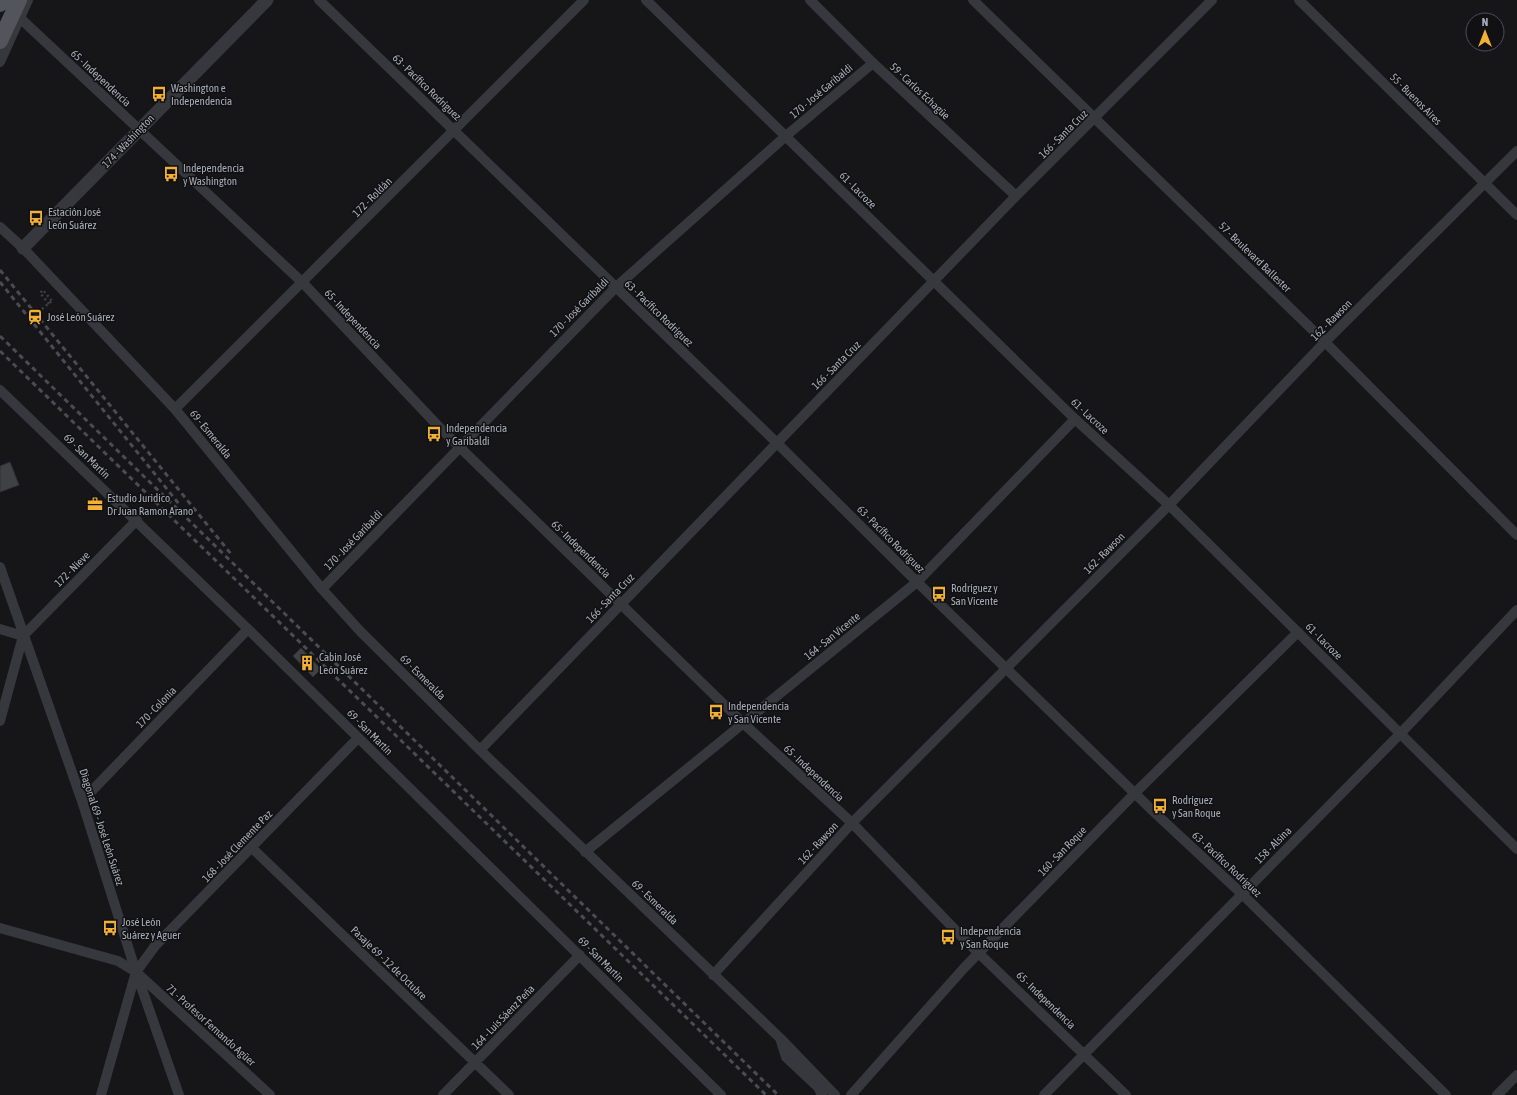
<svg xmlns="http://www.w3.org/2000/svg" width="1517" height="1095" font-family="'Asap Condensed',sans-serif">
<rect width="100%" height="100%" fill="#161618"/>
<path fill="#404145" stroke="#303034" d="M10,462L19,485L0,492V466Z
M301,648L321,669L313,677L293,656Z"/>
<g fill="none" stroke-linecap="round" stroke-linejoin="round">
<path stroke="#3d3f44" stroke-width="2.5" stroke-dasharray="2 3" stroke-linecap="butt" d="M49,304L40,293L43,290L52,301
M42,309L53,300"/>
<path stroke="#37383d" stroke-width="10" d="M319,0L776,442L917,582L1154,812L1242,894L1446,1095
M646,0L1075,419L1169,505L1517,849
M810,0L873,63L1016,196
M973,0L1325,342L1517,535
M1299,0L1517,215
M20,18L303,283L440,428L743,723L852,823L964,939L1126,1095
M0,62L28,0
M0,227L23,248L175,409L322,589L360,631L480,750L781,1039L835,1095
M0,390L248,629L721,1095
M175,409L584,0
M0,567L82,801L136,972L179,1095
M322,589L616,287L787,135L873,63
M0,629L23,636
M0,721L23,636L137,520
M480,750L1016,196L1212,0
M82,801L248,629
M252,848L509,1095
M585,852L917,582L1075,419
M0,928L118,961L136,972L270,1095
M713,975L852,823L1169,505L1325,342L1517,151
M781,1041L786,1057L818,1087L822,1095
M101,1095L136,972L155,946L358,738
M443,1095L580,955
M851,1095L964,968L1135,793L1298,632
M1044,1095L1400,734L1517,610
M1497,1095L1517,1075"/>
<path stroke="#37383d" stroke-width="13" d="M23,248L267,0"/>
<path stroke="#53555c" stroke-width="16" d="M0,4L2,0
M0,41L19,0"/>
<path stroke="#4a4c52" stroke-width="3" stroke-dasharray="5 4" stroke-linecap="butt" d="M0,270L231,554
M0,282L179,504
M0,336L778,1095
M0,351L766,1095"/>
</g>
<defs>
<g id="bus-bare" transform="scale(1.2)"><path d="M-5-6H5V4H4V6H2V4H-2V6H-4V4H-5ZM-3.5-4V0h7V-4ZM-3.5 1.2v1.5H-2V1.2ZM2 1.2v1.5H3.5V1.2Z" fill="#f2b134" stroke="#111113" stroke-width="2.5" paint-order="stroke"/></g>
<g id="station-bare" transform="scale(1.2)"><path d="M-3-6H3Q5-6 5-4V2Q5 4 3 4L4.5 6H3L1.5 4h-3L-3 6H-4.5L-3 4Q-5 4-5 2V-4Q-5-6-3-6ZM-3.5-4v3h7v-3ZM-3.5 1v1.5H-2V1ZM2 1v1.5H3.5V1Z" fill="#f2b134" stroke="#111113" stroke-width="2.5" paint-order="stroke"/></g>
<g id="office-bare" transform="scale(1.2)"><path d="M-6-3h4V-5.5h4V-3h4V5H-6ZM-1-4.5V-3h2v-1.5ZM-6 0V1H6V0Z" fill="#f2b134" stroke="#111113" stroke-width="2.5" paint-order="stroke"/></g>
<g id="building-bare" transform="scale(1.2)"><path d="M-4-6H4V6H1V3H-1V6H-4ZM-2.5-4.3h1.7v1.8h-1.7ZM.8-4.3h1.7v1.8H.8ZM-2.5-1h1.7V.8h-1.7ZM.8-1h1.7V.8H.8Z" fill="#f2b134" stroke="#111113" stroke-width="2.5" paint-order="stroke"/></g>
</defs>
<g fill-rule="evenodd">
<use href="#bus-bare" x="159" y="94"/>
<use href="#bus-bare" x="171" y="174"/>
<use href="#bus-bare" x="36" y="218"/>
<use href="#station-bare" x="35" y="317"/>
<use href="#bus-bare" x="434" y="434"/>
<use href="#office-bare" x="95" y="504"/>
<use href="#bus-bare" x="939" y="594"/>
<use href="#building-bare" x="307" y="663"/>
<use href="#bus-bare" x="716" y="712"/>
<use href="#bus-bare" x="1160" y="806"/>
<use href="#bus-bare" x="110" y="928"/>
<use href="#bus-bare" x="948" y="937"/>
</g>
<g text-anchor="middle" stroke-width="3" stroke-linejoin="round" paint-order="stroke">
<g font-size="11" fill="#a8adb8" stroke="#111113">
<text transform="translate(101 78) rotate(43)" y="4">65 - Independencia</text>
<text transform="translate(427 87) rotate(44)" y="4">63 - Pacífico Rodríguez</text>
<text transform="translate(821 91) rotate(-40)" y="4">170 - José Garibaldi</text>
<text transform="translate(920 91) rotate(43)" y="4">59 - Carlos Echagüe</text>
<text transform="translate(1416 99) rotate(45)" y="4">55 - Buenos Aires</text>
<text transform="translate(1063 134) rotate(-45)" y="4">166 - Santa Cruz</text>
<text transform="translate(128 141) rotate(-46)" y="4">174 - Washington</text>
<text transform="translate(858 190) rotate(45)" y="4">61 - Lacroze</text>
<text transform="translate(372 197) rotate(-45)" y="4">172 - Roldán</text>
<text transform="translate(1255 257) rotate(44)" y="4">57 - Boulevard Ballester</text>
<text transform="translate(579 307) rotate(-45)" y="4">170 - José Garibaldi</text>
<text transform="translate(659 313) rotate(44)" y="4">63 - Pacífico Rodríguez</text>
<text transform="translate(353 319) rotate(47)" y="4">65 - Independencia</text>
<text transform="translate(1331 320) rotate(-45)" y="4">162 - Rawson</text>
<text transform="translate(836 365) rotate(-45)" y="4">166 - Santa Cruz</text>
<text transform="translate(1090 416) rotate(43)" y="4">61 - Lacroze</text>
<text transform="translate(211 434) rotate(51)" y="4">69 - Esmeralda</text>
<text transform="translate(87 456) rotate(44)" y="4">69 - San Martín</text>
<text transform="translate(891 539) rotate(45)" y="4">63 - Pacífico Rodríguez</text>
<text transform="translate(353 540) rotate(-46)" y="4">170 - José Garibaldi</text>
<text transform="translate(581 549) rotate(44)" y="4">65 - Independencia</text>
<text transform="translate(1104 553) rotate(-45)" y="4">162 - Rawson</text>
<text transform="translate(72 569) rotate(-45)" y="4">172 - Nieve</text>
<text transform="translate(610 598) rotate(-46)" y="4">166 - Santa Cruz</text>
<text transform="translate(832 636) rotate(-39)" y="4">164 - San Vicente</text>
<text transform="translate(1324 641) rotate(45)" y="4">61 - Lacroze</text>
<text transform="translate(423 677) rotate(45)" y="4">69 - Esmeralda</text>
<text transform="translate(156 707) rotate(-46)" y="4">170 - Colonia</text>
<text transform="translate(370 732) rotate(45)" y="4">69 - San Martín</text>
<text transform="translate(814 773) rotate(43)" y="4">65 - Independencia</text>
<text transform="translate(102 827) rotate(72)" y="4">Diagonal 69 - José León Suárez</text>
<text transform="translate(818 843) rotate(-47)" y="4">162 - Rawson</text>
<text transform="translate(1273 845) rotate(-45)" y="4">158 - Alsina</text>
<text transform="translate(237 846) rotate(-46)" y="4">168 - José Clemente Paz</text>
<text transform="translate(1062 851) rotate(-46)" y="4">160 - San Roque</text>
<text transform="translate(1227 864) rotate(43)" y="4">63 - Pacífico Rodríguez</text>
<text transform="translate(655 902) rotate(44)" y="4">69 - Esmeralda</text>
<text transform="translate(601 959) rotate(45)" y="4">69 - San Martín</text>
<text transform="translate(389 963) rotate(44)" y="4">Pasaje 69 - 12 de Octubre</text>
<text transform="translate(1046 1000) rotate(44)" y="4">65 - Independencia</text>
<text transform="translate(503 1017) rotate(-46)" y="4">164 - Luis Sáenz Peña</text>
<text transform="translate(211 1025) rotate(42)" y="4">71 - Profesor Fernando Agüer</text>
</g>
<g font-size="11" fill="#a8adb8" stroke="#111113" text-anchor="start">
<text x="171" y="92">Washington e<tspan x="171" dy="13">Independencia</tspan></text>
<text x="183" y="172">Independencia<tspan x="183" dy="13">y Washington</tspan></text>
<text x="48" y="216">Estación José<tspan x="48" dy="13">León Suárez</tspan></text>
<text x="47" y="321">José León Suárez</text>
<text x="446" y="432">Independencia<tspan x="446" dy="13">y Garibaldi</tspan></text>
<text x="107" y="502">Estudio Juridico<tspan x="107" dy="13">Dr Juan Ramon Arano</tspan></text>
<text x="951" y="592">Rodríguez y<tspan x="951" dy="13">San Vicente</tspan></text>
<text x="319" y="661">Cabin José<tspan x="319" dy="13">León Suárez</tspan></text>
<text x="728" y="710">Independencia<tspan x="728" dy="13">y San Vicente</tspan></text>
<text x="1172" y="804">Rodríguez<tspan x="1172" dy="13">y San Roque</tspan></text>
<text x="122" y="926">José León<tspan x="122" dy="13">Suárez y Aguer</tspan></text>
<text x="960" y="935">Independencia<tspan x="960" dy="13">y San Roque</tspan></text>
</g>
</g>
<g transform="translate(1485 32)"><circle r="19" fill="#111113" stroke="#4d4f55"/>
<path d="M0-3L7 15L0 10L-7 15Z" fill="#f2b134"/>
<text y="-6" font-size="11" font-weight="bold" text-anchor="middle" fill="#a8adb8">N</text>
</g>
</svg>
